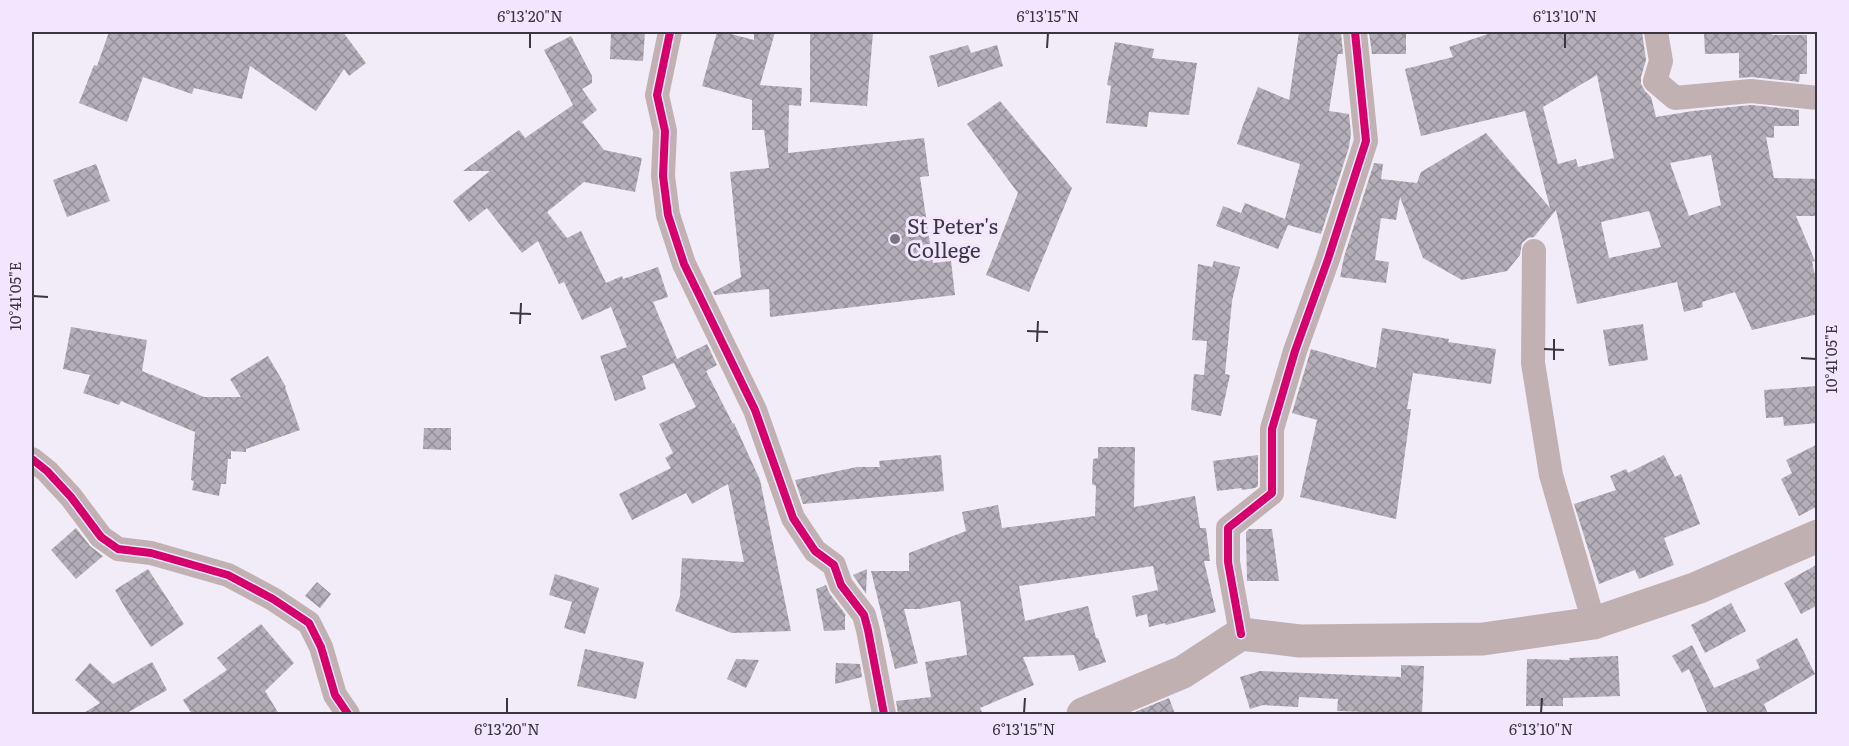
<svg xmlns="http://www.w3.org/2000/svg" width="1849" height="746" font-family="Literata,serif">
<defs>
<pattern id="building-cross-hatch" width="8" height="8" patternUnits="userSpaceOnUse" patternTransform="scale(1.5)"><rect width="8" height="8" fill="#b3aeb8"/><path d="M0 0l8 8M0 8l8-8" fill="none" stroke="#938e97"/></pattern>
</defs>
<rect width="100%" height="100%" fill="#f2ebf8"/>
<path fill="url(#building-cross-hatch)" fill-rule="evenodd" d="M109,32H343L366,63L349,76L344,69L316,111L250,66L242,99L194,88L192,94L143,77L127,122L79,103L94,65L97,66Z
M611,32H645L643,61L610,59Z
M717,32H723L754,40V32H775L760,85L802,88L801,106L789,105L788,153L924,138L929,176L920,177L933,263L951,261L955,295L770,317L769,289L715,295L713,292L741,277L730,172L769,168L764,130H752V100L702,86Z
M810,32H873L867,106L810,102Z
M1299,32H1341L1343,54H1338L1329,111L1349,114L1351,134L1349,147L1321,234L1288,225L1278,249L1216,226L1223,206L1241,213L1245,203L1285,219L1300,164L1237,144L1243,125L1258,87L1289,100Z
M1369,32H1406V54H1372Z
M1494,32H1642L1646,60L1641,77V84L1645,91L1651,97L1656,117L1693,111L1751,105L1799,110V126H1774V138L1766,137L1774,178L1818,179V216H1796L1815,261L1812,262L1818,288V314L1752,330L1735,292L1702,302L1703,307L1684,312L1677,282L1577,304L1556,210L1534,237L1528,238L1522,243L1520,255L1507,271L1462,280L1423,258L1400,197L1396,220L1381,218L1375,260L1389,262L1386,283L1340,277L1344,257L1374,163L1383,164L1381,179L1417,183L1421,172L1486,133L1550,208L1525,111L1421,136L1405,69L1453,57L1449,47ZM1597,75L1614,158L1578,167L1576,159L1558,164L1543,107ZM1711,155L1721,205L1689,216L1670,163ZM1649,211L1661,247L1609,258L1601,222Z
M1704,32H1772V35H1807V74H1800L1799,82L1752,77L1739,78V53L1705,54Z
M571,36L592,76V83L582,89L597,110L582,122L604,150L642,158L635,192L584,182L547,212L567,238L581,231L606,283L622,276L623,279L658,267L668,297L653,302L677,359L707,344L717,365L706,371L733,424L734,423L760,480L791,631L732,633L675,611L680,596L682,558L744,562L728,484L692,504L686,493L632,520L619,494L671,468L665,458L673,453L659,424L696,407L674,363L642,376L646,389L615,401L600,356L627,347L611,307L582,320L564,282L559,284L538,241L522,253L487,208L469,222L453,201L490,171H463L519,130L525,138L573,105L544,50Z
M1115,42L1154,49L1152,58L1197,63L1189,115L1149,112L1147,127L1106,123L1111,86L1107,85Z
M968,45L971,53L997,45L1003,66L938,87L929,56Z
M1000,101L1072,188L1029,292L986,275L1018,193L967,124Z
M96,164L110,201L67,217L53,180Z
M1214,261L1240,267L1232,301L1225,374L1230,375L1221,416L1191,410L1194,374L1204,375L1207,341L1192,340L1198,264L1212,267Z
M1643,324L1648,360L1609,366L1603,330Z
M71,327L147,340L142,371L204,397H241L230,379L268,356L286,387H285L300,430L246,449V452L231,451V459H228L226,484H221L219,496L192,490L194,481L191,480L195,432L121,401L119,405L83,393L90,375L63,369Z
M1382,328L1449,339L1448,342L1496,349L1491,384L1413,373L1407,409H1411L1396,519L1300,497L1317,420L1292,413L1311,349L1376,368Z
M1818,386V423L1784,426L1783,417L1766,418L1764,390Z
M424,428H451V450L423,449Z
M1818,444V506L1799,516L1781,479L1792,473L1786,460Z
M1098,447H1135L1134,507L1195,496L1200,528H1206L1210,561H1204L1216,612L1166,625L1165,623L1149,627L1147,614L1136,617L1132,596L1158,590L1153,566L1019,586L1025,621L1088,606L1096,638H1098L1106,662L1079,671L1074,655L1023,657L1034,685L980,708L983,714H898L896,701L931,697L925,662L967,655L960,601L919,609H904L918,663L895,669L871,571H909V553L966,531L962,512L998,505L1002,528L1095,516L1096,486L1092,484L1093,459L1098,458Z
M941,455L944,491L803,504L795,480L857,467H880L879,461Z
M1258,455V486L1255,488L1242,490L1241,488L1217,491L1213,461Z
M1664,455L1675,477L1681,474L1700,524L1664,538L1674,565L1639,579L1635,570L1599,584L1574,504L1616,490L1610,476L1626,469L1628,473Z
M76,528L90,546L103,556L76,579L51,550Z
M1249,529H1272L1279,581H1247L1246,532Z
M1818,564V605L1801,614L1784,583Z
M148,569L184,624L151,647L127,611L115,590Z
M867,569L866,594L853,575Z
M555,574L599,588L585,634L564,628L572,602L549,595Z
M317,582L331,594L320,608L305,596Z
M826,585L830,594L846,615L845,616V630L824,631L816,589Z
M1731,603L1746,631L1705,653L1691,625Z
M261,624L294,663L265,691L279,714H192L183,700L227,670L217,658Z
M1797,638L1815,674L1764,704L1768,714H1708L1689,669L1682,673L1672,656L1692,645L1714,688L1760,668L1756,660Z
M585,649L644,662L636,699L577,686Z
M1618,656L1620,696L1563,698V706H1526L1527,659L1570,660L1569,658Z
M736,659L759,660L746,688L727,679Z
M152,662L167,690L125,714H82L100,703L75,680L90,663L113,684Z
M836,663L860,664L862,677L835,684Z
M1401,665L1424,666L1422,714L1337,711L1338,699L1299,697L1298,707L1263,705L1250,709L1240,677L1260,671L1401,677Z
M1169,698L1175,714H1130Z"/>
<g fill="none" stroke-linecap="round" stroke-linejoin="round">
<path stroke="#c1b1b2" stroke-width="24" d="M670,32L657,95L665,131L663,176L668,215L684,264L755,410L793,518L815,551L834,565L841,585L864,615L868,630L884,714
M1656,32L1661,61L1655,81L1675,98L1751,91L1818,98
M1534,251L1533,363L1551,475L1594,623
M32,459L47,471L71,497L101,537L118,549L151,553L228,575L273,599L309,623L321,647L335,695L348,714
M1241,634L1228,562V528L1272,493V429L1295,351L1328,259L1366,141L1355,32"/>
<path stroke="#c0b0b2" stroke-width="33" d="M1083,714L1183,672L1241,634L1300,641L1483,639L1594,623L1697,588L1818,536"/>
<g stroke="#f2e5fe" stroke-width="11">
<path id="cycleway" d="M670,32L657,95L665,131L663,176L668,215L684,264L755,410L793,518L815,551L834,565L841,585L864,615L868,630L884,714
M32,459L47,471L71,497L101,537L118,549L151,553L228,575L273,599L309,623L321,647L335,695L348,714
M1241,634L1228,562V528L1272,493V429L1295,351L1328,259L1366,141L1355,32"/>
</g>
<use href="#cycleway" stroke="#d6006c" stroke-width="8"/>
</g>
<path fill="none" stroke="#3a363f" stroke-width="2" d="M530,48V33M1047,48L1048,33M1565,48V33M33,296L48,297M510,313L531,314M520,324L521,303M1027,331L1048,332M1037,342L1038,321M1544,349L1564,350M1801,358L1816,359M1554,360V339M507,713V698M1024,713L1025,698M1541,713L1542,698"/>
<circle fill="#7a7580" stroke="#f2e5fe" stroke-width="2" cx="895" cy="239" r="6"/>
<g text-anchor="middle" stroke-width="6" stroke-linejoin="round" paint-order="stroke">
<g font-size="21" fill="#3a363f" stroke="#f2e5fe" text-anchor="start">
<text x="907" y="234">St Peter's<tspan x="907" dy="24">College</tspan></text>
</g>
</g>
<rect width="1849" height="746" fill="none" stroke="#f2e5fe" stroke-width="66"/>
<rect x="33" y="33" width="1783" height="680" fill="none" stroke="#3a363f" stroke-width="2"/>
<g font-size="15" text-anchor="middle" fill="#3a363f">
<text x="530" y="22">6°13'20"N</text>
<text x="1048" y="22">6°13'15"N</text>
<text x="1565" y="22">6°13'10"N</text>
<text transform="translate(16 296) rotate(-90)" y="5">10°41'05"E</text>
<text transform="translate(1832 359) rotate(-90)" y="5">10°41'05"E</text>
<text x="507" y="735">6°13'20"N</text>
<text x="1024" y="735">6°13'15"N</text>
<text x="1541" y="735">6°13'10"N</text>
</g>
</svg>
